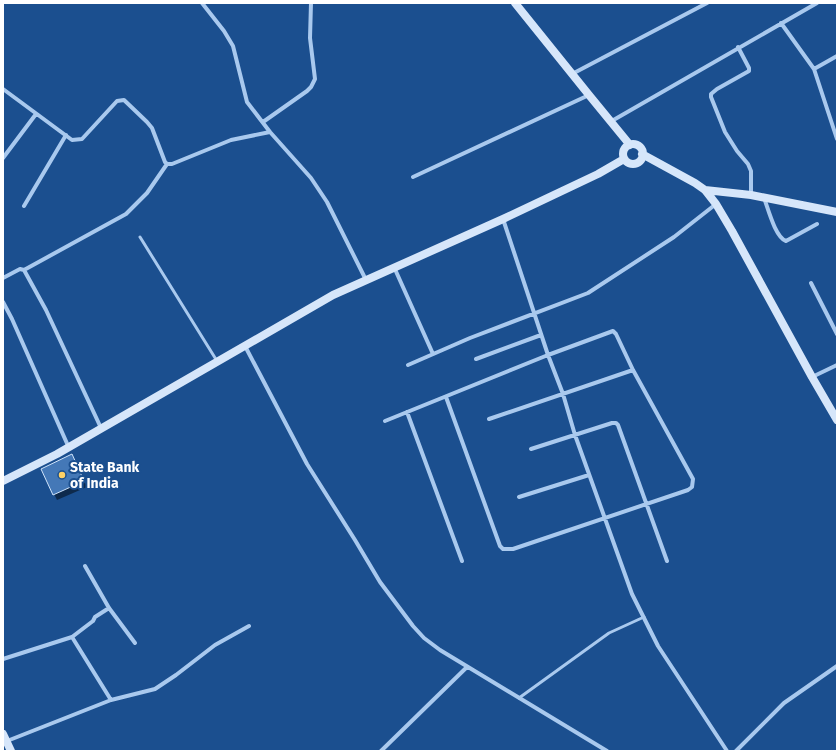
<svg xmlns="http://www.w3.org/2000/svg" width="840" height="754" font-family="'Fira Sans',sans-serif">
<rect width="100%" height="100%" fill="#1b4f8f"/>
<path fill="#0007" d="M75,461L87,487L57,500L42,469Z"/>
<path fill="#4478b7" stroke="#cfe3fa" d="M72,454L84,481L53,495L41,469Z"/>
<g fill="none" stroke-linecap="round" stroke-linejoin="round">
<path stroke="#a9c9ee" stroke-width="3" d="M140,237L217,361
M519,698L609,633L644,617"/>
<path stroke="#a9c9ee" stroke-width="4" d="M202,3L224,31L233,46L247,102L270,132
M781,23L814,69L837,139
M738,47L749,68V71L717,89L711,94V97L725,132L737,151L748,164L751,171V195
M814,69L837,56
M572,74L707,3
M3,89L72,140L82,139L117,101L124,100L147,122L152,128L165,162L167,164H172L231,140L270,132L311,178L327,202L366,280
M263,122L307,91L311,87L315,79L310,38L311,3
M610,122L817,3
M3,158L36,114
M413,177L589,95
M764,198C768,208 775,237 786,241L817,224
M24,206L66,135
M503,219L548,355L563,394L575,435L632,594L658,646L727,751
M394,267L433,354
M24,270L126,214L147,193L167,164
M3,278L20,269L24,270L46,310L101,428
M811,283L837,334
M3,302L12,319L69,448
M245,346L307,464L355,540L380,582L413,626L424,638L440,650L607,751
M476,359L541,335
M408,365L470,338L588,293L674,237L716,204
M812,377L837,365
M407,412L462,561
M489,419L633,370
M385,421L548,355L613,331L616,334L633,370L693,479L692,487L688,490L513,549H503L500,546L446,397
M531,449L612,423H616L618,425L667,561
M519,497L589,475
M85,566L109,608L135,643
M72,637L111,700
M3,659L72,637L93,621L95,617L109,608
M7,741L111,700L155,689L176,675L215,645L249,626
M381,751L467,667
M736,751L784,703L837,666"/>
<path stroke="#d6e6fa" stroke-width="8" d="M515,3L589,95L630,145
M623 154a10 10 0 1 1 20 0a10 10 0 1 1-20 0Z
M642,154L695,183L705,190L716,204L732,231L812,377L837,420
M705,190L751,195L837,212
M3,481L57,454L333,295L503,219L598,174L624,159
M3,734L11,751"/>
</g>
<circle fill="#ffd166" stroke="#1b4f8f" stroke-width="1.5" cx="62" cy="475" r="4"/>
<g text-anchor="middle" stroke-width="4" stroke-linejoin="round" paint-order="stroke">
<g font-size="14" font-weight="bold" fill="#fff" stroke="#1b4f8f" text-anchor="start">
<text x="70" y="472">State Bank<tspan x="70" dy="16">of India</tspan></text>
</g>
</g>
<rect width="840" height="754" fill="none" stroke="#ffffff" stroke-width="8"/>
</svg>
